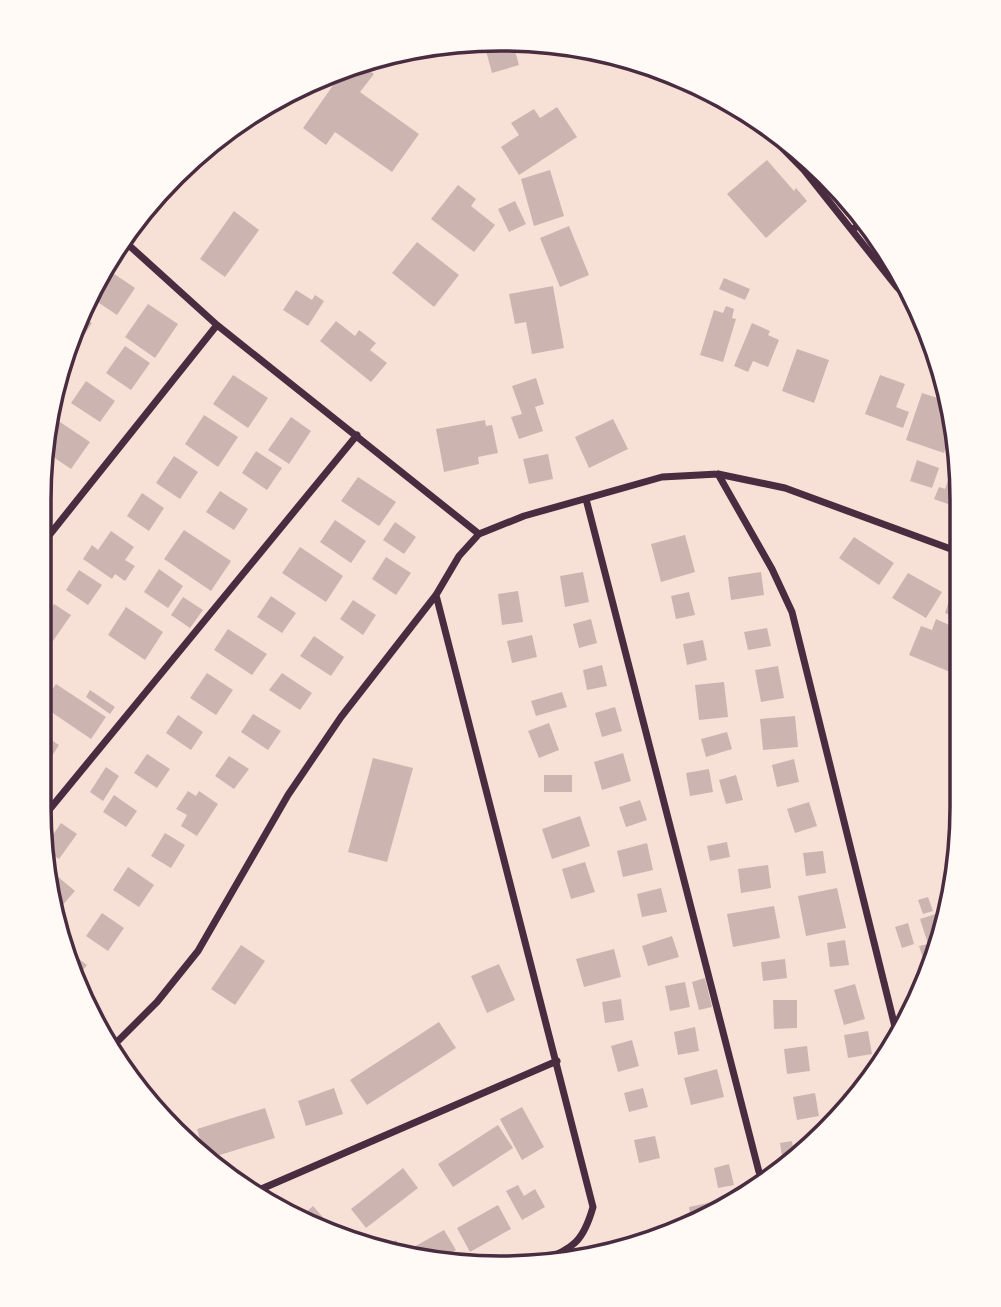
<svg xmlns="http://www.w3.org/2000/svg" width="1001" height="1307" font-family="'IBM Plex Serif',serif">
<rect width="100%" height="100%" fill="#f7e1d7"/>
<path fill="#ccb4b1" d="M501,39L512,40L519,65L492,73L483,40Z
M358,63L374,74L360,92L419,134L392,172L335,132L326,145L303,128L346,67Z
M557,107L577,137L519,175L501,147L519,135L511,123L534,109L540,118Z
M767,160L794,191L796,188L807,201L766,238L727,194Z
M550,170L564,216L534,226L521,179Z
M458,185L476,199L471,206L495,225L474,252L431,219Z
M515,201L526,224L509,232L498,209Z
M234,211L259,230L225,277L200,259Z
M569,226L589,275L560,287L540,238Z
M417,242L459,275L434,307L392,273Z
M104,267L135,288L117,315L87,295Z
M724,278L750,289L745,300L719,289Z
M553,286L564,348L532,354L526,322L515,324L509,294Z
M296,290L312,300L315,295L324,301L308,326L283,310Z
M148,304L178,324L155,358L125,337Z
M726,306L734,309L732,318L736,319L723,362L700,355L714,310L723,313Z
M79,315L92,323L79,343L71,337Z
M336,321L355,336L359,330L376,343L370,350L387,363L371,382L320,341Z
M752,323L770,331L768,335L779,340L768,367L753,361L748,372L734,366Z
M125,346L150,363L131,390L106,373Z
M797,349L829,360L814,403L782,391Z
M233,375L268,398L248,428L213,404Z
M880,375L905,384L896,407L909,412L903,428L865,414Z
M536,378L544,404L535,407L543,431L519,439L511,417L522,414L512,386Z
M86,381L115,401L100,422L71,403Z
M922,393L950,402L954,422L944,453L906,440Z
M204,415L238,437L218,467L185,444Z
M291,417L311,431L289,464L268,450Z
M613,419L628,449L589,468L575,437Z
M485,420L486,426L492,425L498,453L478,457L479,464L444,472L436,429Z
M60,422L90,442L71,469L43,450Z
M256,451L282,468L267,490L242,473Z
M548,454L553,479L529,484L523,459Z
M174,456L198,472L180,499L156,483Z
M917,460L939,468L932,488L910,481Z
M358,477L396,502L379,526L341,501Z
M948,481L956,483L955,487L959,489V508L934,499L939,487L945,489Z
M220,491L248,509L234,530L206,512Z
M142,493L164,508L149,531L127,516Z
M335,520L366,541L351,563L320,542Z
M395,522L416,537L404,554L383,540Z
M184,530L231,561L211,591L164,559Z
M111,531L134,547L125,560L135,566L125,581L115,574L112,579L83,559L92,545L98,550Z
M685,535L695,572L661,582L651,544Z
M854,537L894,563L879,585L839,558Z
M300,547L343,576L326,602L282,573Z
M386,557L411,573L396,595L372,579Z
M159,569L183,586L168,608L144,592Z
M79,570L102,585L88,605L66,590Z
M583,572L589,602L565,607L560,576Z
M761,572L764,595L731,600L728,577Z
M908,573L942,592L926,618L892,598Z
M39,591L51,599L39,616Z
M518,591L523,622L502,625L498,594Z
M689,592L695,615L676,619L671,596Z
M951,595L959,597V618L945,613Z
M271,596L296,613L282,633L257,617Z
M183,597L203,610L190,628L171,615Z
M353,600L376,615L363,635L340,619Z
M54,604L71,615L53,641L39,632V626Z
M126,607L163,632L145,660L108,635Z
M591,619L597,643L579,648L573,624Z
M936,619L956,628L952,638L959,641V665L955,674L909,655L921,626L932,630Z
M767,628L771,646L748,650L744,632Z
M228,629L267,654L252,675L214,650Z
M532,635L537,657L512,663L507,641Z
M314,636L344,657L331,676L300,656Z
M703,640L707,660L687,665L683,644Z
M602,665L607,686L587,690L583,670Z
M778,666L784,698L761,702L755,670Z
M207,673L233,690L216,715L190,698Z
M282,673L312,693L300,710L269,690Z
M724,682L728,717L699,720L695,685Z
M56,684L106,717L91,739L41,705Z
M90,690L115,707L110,714L86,697Z
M562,692L567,707L536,716L531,701Z
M615,707L622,731L602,737L595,713Z
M253,714L281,731L268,750L241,732Z
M178,715L203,732L191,750L166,733Z
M795,716L798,747L763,750L760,719Z
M549,723L559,750L539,758L528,731Z
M39,732L59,745L45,767L39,763Z
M727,732L732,749L706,757L701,739Z
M623,753L631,781L602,790L594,762Z
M147,754L170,769L157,788L134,773Z
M229,756L249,769L234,789L215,776Z
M373,758L413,768L387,862L348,852Z
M794,759L799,782L777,787L772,765Z
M106,767L119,776L103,801L90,792Z
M709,769L713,792L690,796L686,773Z
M544,775H572V792H544Z
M736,775L743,800L726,804L719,780Z
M188,791L196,796L199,791L218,804L197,836L181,826L187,815L176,809Z
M114,795L137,811L126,827L103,812Z
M640,800L647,820L626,827L619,807Z
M809,802L817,826L795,833L787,809Z
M580,816L590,846L552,859L542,829Z
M61,823L77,834L59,859L44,848Z
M165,833L185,845L171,868L151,856Z
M727,842L730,857L710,861L707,846Z
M647,843L653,870L623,877L617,851Z
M823,851L826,873L806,876L803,853Z
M585,862L595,892L571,899L562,869Z
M768,865L771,888L741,893L738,869Z
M128,867L154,885L139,907L113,890Z
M51,871L75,891L60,908L51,900L48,875Z
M661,888L667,912L642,917L637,894Z
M837,888L846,928L806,936L798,896Z
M928,897L933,911L923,914L918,900Z
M774,906L780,938L733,947L727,914Z
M945,911L935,954L923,958L919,946L928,944L920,919Z
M102,913L124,928L108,951L86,936Z
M908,923L914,944L902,948L895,927Z
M672,936L679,957L648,966L642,946Z
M845,940L849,965L830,967L827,943Z
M241,945L265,961L235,1005L211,989Z
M63,947L87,965L76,979Z
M614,949L621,977L584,987L576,959Z
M785,959L787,978L763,981L761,962Z
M499,964L515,1000L487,1013L471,976Z
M705,978L712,1007L699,1010L692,982Z
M685,982L690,1007L670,1011L665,986Z
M855,984L865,1019L844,1025L834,990Z
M621,999L624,1020L605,1023L602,1002Z
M773,1000H797V1028L774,1029Z
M439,1022L456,1048L367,1105L350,1080Z
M695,1027L699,1051L678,1055L674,1032Z
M868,1031L872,1054L848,1058L844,1035Z
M632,1040L639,1066L618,1072L611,1046Z
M807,1046L810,1071L787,1074L784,1049Z
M717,1069L724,1097L691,1105L684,1078Z
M874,1076L862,1091L860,1078Z
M334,1088L343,1114L306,1126L298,1101Z
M643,1088L648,1107L629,1112L624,1093Z
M815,1093L819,1116L797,1120L793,1097Z
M856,1093V1098L844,1112L843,1094Z
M522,1107L544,1147L522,1160L500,1119Z
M265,1108L275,1138L207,1159L205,1157L197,1129Z
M498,1125L513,1148L453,1187L438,1164Z
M826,1134L809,1148L808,1136Z
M655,1136L660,1158L639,1163L634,1140Z
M792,1141L795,1160L784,1169L780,1143Z
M729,1164L734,1185L718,1188L714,1168Z
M403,1168L418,1188L366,1228L351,1209Z
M518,1185L524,1196L535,1189L545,1207L522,1220L506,1191Z
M713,1202L715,1210L691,1220L689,1207Z
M498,1205L511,1229L470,1252L457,1228Z
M313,1206L327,1222L321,1228L298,1219Z
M444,1230L456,1250L437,1260L421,1258L414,1247Z
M396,1240L405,1256L377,1251Z"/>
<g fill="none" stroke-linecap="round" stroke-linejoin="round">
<path stroke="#4a2c40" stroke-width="7" d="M745,110L804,170L897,287L915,305
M852,230L865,220
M122,239L217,325L479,534
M718,474L772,569L792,612L898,1039
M586,499L759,1172
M39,548L217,325
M436,595L593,1207C582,1246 571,1248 536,1264
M40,821L357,435
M108,1047L119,1040L157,1002L198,951L288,795L341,717L436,595L459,556L479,534L524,516L662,477L718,474L785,488L959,552
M252,1193L557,1061"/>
</g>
<path d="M0 0H1001V1307H0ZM500 51H501A449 449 0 0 1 950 500V807A449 449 0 0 1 501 1256H500A449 449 0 0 1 51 807V500A449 449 0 0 1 500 51Z" fill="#fffaf5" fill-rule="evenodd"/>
<path fill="none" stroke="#4a2c40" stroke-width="3.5" d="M500 51H501A449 449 0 0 1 950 500V807A449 449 0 0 1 501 1256H500A449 449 0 0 1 51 807V500A449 449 0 0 1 500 51Z"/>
</svg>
